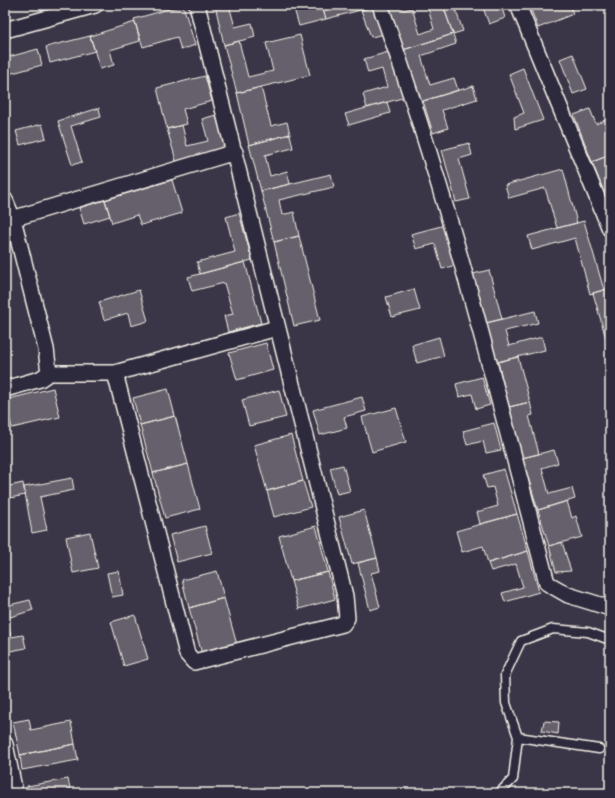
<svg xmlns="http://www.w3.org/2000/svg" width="615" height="798" font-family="Dekko,sans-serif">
<rect width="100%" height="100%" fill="#3b3647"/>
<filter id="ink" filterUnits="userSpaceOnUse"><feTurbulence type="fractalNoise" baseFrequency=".025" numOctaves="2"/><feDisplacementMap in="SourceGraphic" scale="8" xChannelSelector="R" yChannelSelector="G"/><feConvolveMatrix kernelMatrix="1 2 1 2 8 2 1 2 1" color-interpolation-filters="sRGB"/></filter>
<g filter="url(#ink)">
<path fill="#65616c" stroke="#f4f1e8" d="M183,5L195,45L181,50L177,37L143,47L134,19Z
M215,5H229L235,27L252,23L255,37L224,45Z
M293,5H307L308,8L322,5L326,19L299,26Z
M342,5H375L376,6L326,19L323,10Z
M386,5H401L403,10L412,8L420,34L434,29L427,5H443L453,34L403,50Z
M443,5H454L463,31L453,34Z
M482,5H501L505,18L489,24Z
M529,5H570L573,14L538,28Z
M376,6L385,34L371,37L361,10Z
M135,22L140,41L110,50L114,65L100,69L90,36Z
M453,34L456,44L421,56L430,85L454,78L458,90L420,102L403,50Z
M300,35L310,75L237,93L224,45L239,41L248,77L273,71L266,43Z
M90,36L95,51L50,63L46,47Z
M38,49L42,65L5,75V58Z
M392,51L405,97L367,108L363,94L387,87L382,69L368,73L364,59Z
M573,54L587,89L573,94L560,59Z
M523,68L543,120L515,129L514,117L524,113L509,74Z
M205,76L212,101L183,109L187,124L167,129L157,88Z
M473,86L477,99L442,110L448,128L433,133L423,101Z
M261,87L271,126L287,122L290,134L249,145L237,93Z
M387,102L390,113L349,125L345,114Z
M99,108L101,117L71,126L82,162L72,165L58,121Z
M590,109L596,124L610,118V155L592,162L574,115Z
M216,115L226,151L177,164L167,129L182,125L187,146L208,141L202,119Z
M42,124L46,138L20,145L16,131Z
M290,134L293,148L265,155L270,176L287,171L290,184L261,191L249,145Z
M469,143L472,155L459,159L470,199L456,202L442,150Z
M610,155V208L592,162Z
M563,169L577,223L557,228L545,188L509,198L505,185Z
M331,174L334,187L279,200L282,215L294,212L299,236L274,242L261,191Z
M172,180L182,213L141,225L137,215L112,223L105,200Z
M105,200L110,216L84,224L79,208Z
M239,213L252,260L200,274L197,262L235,252L226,217Z
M584,221L604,290L590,294L575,238L532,250L528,236Z
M445,225L456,265L442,269L435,244L416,249L411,234Z
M299,236L320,320L294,326L274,242Z
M245,262L261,323L228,332L224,316L233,314L224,283L192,291L188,277Z
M489,270L502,319L486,323L473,274Z
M610,288V341L607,342L593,293Z
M414,289L420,310L392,317L386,297Z
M139,290L148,321L131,326L128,313L104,320L99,302Z
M535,311L538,323L505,331L509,346L542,337L545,350L497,362L486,323Z
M439,337L444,356L417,363L412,345Z
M266,343L273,370L237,380L229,353Z
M518,357L530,402L509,407L498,362Z
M482,377L490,405L476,409L472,394L459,397L456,384Z
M53,388L60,417L12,428L5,400Z
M168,389L175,416L140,425L133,398Z
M279,390L286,417L249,426L242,400Z
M362,397L366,411L344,417L347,428L320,435L313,410Z
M530,402L533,415L529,416L539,454L522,458L509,407Z
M396,408L406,442L372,452L362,417Z
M175,416L188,464L153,473L140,425Z
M494,423L501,450L486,453L483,441L467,445L463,431Z
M291,435L303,481L267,491L254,445Z
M554,450L558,463L542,468L549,494L572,488L575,499L538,510L522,458Z
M188,464L200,509L165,518L153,473Z
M343,465L350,491L337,494L330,468Z
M504,469L517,514L480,524L477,512L498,506L493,487L487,488L483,475Z
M72,478L74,490L40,497L47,530L32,533L24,487Z
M303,481L311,507L274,517L267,491Z
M23,483L25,495L5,499V487Z
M567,501L572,518L576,516L582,537L549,546L538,510Z
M364,510L377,558L352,564L339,517Z
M517,514L528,551L488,563L483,546L462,552L456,531Z
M205,526L212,553L177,562L170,535Z
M316,526L328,572L291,581L279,536Z
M90,532L98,568L73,573L66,537Z
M562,542L571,571L556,572L549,546Z
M528,551L539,592L505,602L502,593L523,587L516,564L491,571L488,563Z
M377,558L380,571L371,573L380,607L370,610L358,563Z
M119,571L123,595L112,597L107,573Z
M217,571L224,598L189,608L182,580Z
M328,572L335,599L299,609L291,581Z
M224,598L237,645L202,654L189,608Z
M30,600L33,610L7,618L11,637L23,635L26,648L5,652V606Z
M135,615L148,659L124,666L111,622Z
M29,719L31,730L71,722L75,744L20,755L13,722Z
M544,721L559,722L558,734L542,731Z
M75,744L78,760L22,770L20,755Z
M68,779L71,793H28L27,786Z"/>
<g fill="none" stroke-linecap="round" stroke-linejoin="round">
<g stroke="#f4f1e8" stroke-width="11">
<path id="lane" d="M518,737L599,749
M499,793L513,779L518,737L506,703L505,675L521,641L553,629L588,632L610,640"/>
</g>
<g stroke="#f4f1e8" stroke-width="18">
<path id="street" d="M380,5C448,194 496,389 547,583L568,595L610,608
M518,5L610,229
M5,30L95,5
M5,200L13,219L46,349L49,373L40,379L5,389
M5,221L235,152
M49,373H115L277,328
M115,373L187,654L194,662L343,624L347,618L345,596L197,5
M5,744L15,793"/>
</g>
<use href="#lane" stroke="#2f2a3d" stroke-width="8"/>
<use href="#street" stroke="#2f2a3d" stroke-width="15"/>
</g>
</g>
<rect width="615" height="798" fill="none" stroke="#2f2a3d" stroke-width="20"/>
<rect x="10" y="10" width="595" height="778" fill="none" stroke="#f4f1e8" stroke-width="1.5" filter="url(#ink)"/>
</svg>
